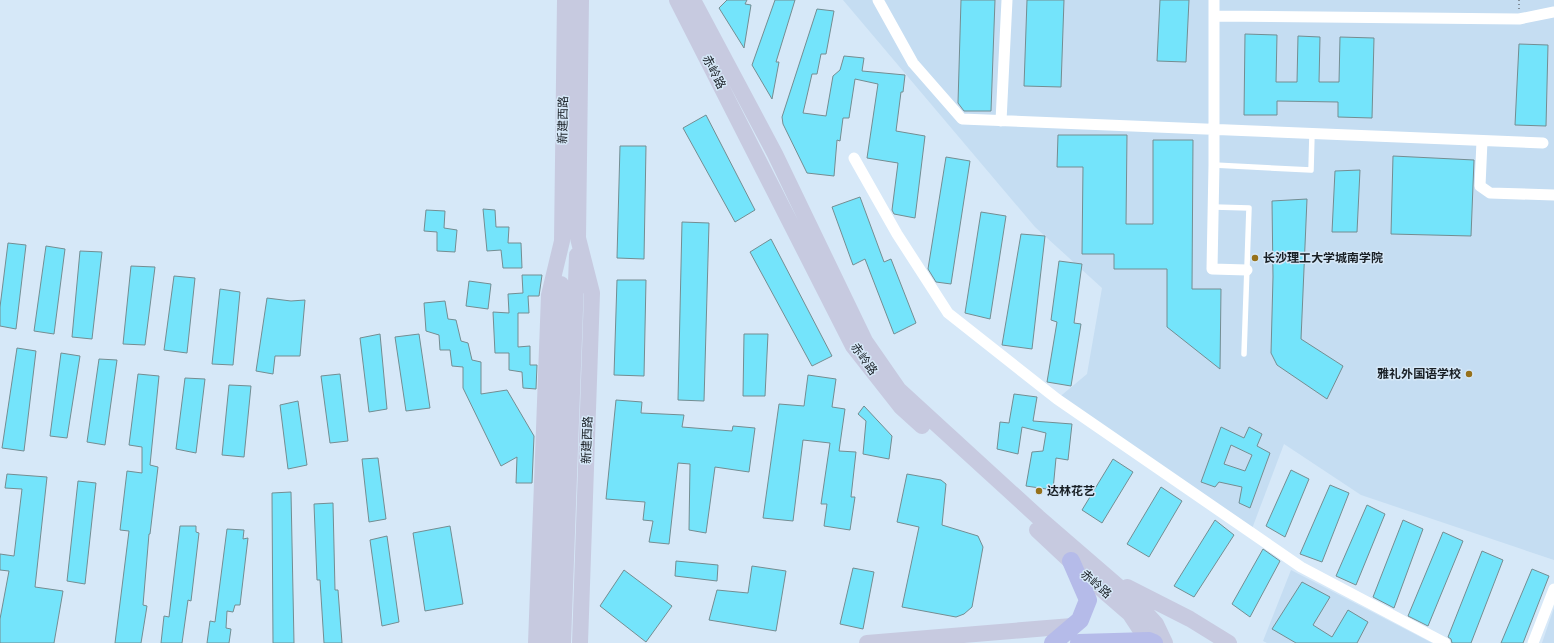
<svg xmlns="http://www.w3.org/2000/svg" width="1554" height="643" font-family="'Public Sans','Noto Sans SC',sans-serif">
<rect width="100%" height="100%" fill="#d6e8f8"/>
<path fill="#c5ddf2" d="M843,0H1554V560L1361,495L1284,444L1250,534L1057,399L1087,374L1102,288L1035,227Z
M1291,570L1432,643H1267L1263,641Z
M1554,608V643H1542Z"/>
<path fill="#74e4fb" stroke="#748d92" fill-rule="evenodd" d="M727,0H747L745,4L751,5L744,48L719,8Z
M775,0H795L776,62H779L772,99L752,65Z
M961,0H995L991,111H964L958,103Z
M1027,0H1064L1061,87L1024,86Z
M1160,0H1189L1186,62L1157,61Z
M817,9L834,11L826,54H821L817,74H812L803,113L826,116L833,76L840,70L844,56L864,58L862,71L905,75L903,92H901L896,131L925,136L915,218L894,214L892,210L898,163L867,158L878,84L855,79L849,118H843L840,141L837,140L834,176L807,173L783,124L782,117Z
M1245,34L1277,35L1276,82H1297L1298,36L1320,37L1319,82H1339L1340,37L1374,38L1372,118L1338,117V102L1277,101V115H1244Z
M1519,44L1548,45L1546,126L1515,125Z
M706,115L755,210L735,222L683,128Z
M1058,135H1127L1126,224H1153V140H1193L1192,289H1221L1220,369L1167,327V269H1114V254H1082L1083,167H1057Z
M620,146H646L644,259L617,258Z
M1393,156L1474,160L1471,236L1391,234Z
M946,157L970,161L951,284L936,282L928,269Z
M1360,170L1357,232H1332L1335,171Z
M860,197L884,262L891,259L916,323L894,334L865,259L853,265L832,207Z
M1307,199L1301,339L1343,366L1327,399L1277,365L1271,353L1273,277L1272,201Z
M483,209L495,210L496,227H509L508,243H521L522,268H503L501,250L487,251Z
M426,210L445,211L444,228L457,230L455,252L437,251V232L424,231Z
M981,212L1006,216L990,319L965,313Z
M682,222L709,223L704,401L678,400Z
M1021,234L1045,236L1032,349L1002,345Z
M771,239L832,356L812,366L750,252Z
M8,243L26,245L16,329L0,326V307Z
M46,246L65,249L54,334L34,331Z
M80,251L102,252L92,339L72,337Z
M1059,261L1082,264L1074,323L1081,324L1071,386L1047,382L1057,322L1051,320Z
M131,266L155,267L145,345L123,344Z
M522,275H542L539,296H528L529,313H518V347L530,346V365H537L536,389L523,388L522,372L509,370V353H495L493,312L509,313L508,294L523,293Z
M174,276L195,278L187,353L164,350Z
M617,280H646L644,376L614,375Z
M469,281L491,284L488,309L466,306Z
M220,289L240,292L233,365L212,364Z
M267,298L291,301L305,300L300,356H275L273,374L256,371Z
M445,301L448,319L456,320L461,341L468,343L472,360L481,362V394L507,390L534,436L532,483H516L517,457L501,466L463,388V367L452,366L450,350H440L439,335L426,331L424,303Z
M380,334L387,409L369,412L360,338Z
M419,334L430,408L406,411L395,337Z
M744,334H768L765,396H743Z
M17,348L36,351L24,451L2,448Z
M61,353L80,356L67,438L50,436Z
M99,359L117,360L105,445L87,442Z
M138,374L159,376L150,465L158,467L150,534H149L143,605L147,606L141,643H115L129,531L120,530L127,471L142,473V447L129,445Z
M340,374L348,441L330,443L321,376Z
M808,375L836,379L832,407L845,409L839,451L856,452L851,497H855L850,530L824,526L827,504H821L830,443L803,440L793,521L763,518L779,404L804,406Z
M185,378L205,379L196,453L176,449Z
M229,385L251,386L244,457L222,455Z
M1014,394L1037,397L1033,421L1072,424L1068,460L1056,458L1053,490L1026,486L1032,452L1043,451L1046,433L1022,427L1018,454L997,449L1000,422L1009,423Z
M616,400L642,402L641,413L684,415L682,427L732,431L733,426L755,428L749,472L715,467L706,533L689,530L690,464L678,463L669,544L649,542L653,521L643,520L645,502L606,499Z
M298,401L307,465L288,469L280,405Z
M864,406L892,436L889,459L863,454L866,421L858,414Z
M1221,427L1244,438L1249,427L1262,434L1257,446L1270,453L1250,508L1239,503L1242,487L1219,482L1215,487L1201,482ZM1231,445L1252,455L1245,471L1224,464Z
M378,458L386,519L369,522L362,459Z
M1113,459L1133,472L1102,523L1082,510Z
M1291,470L1309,479L1285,537L1266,526Z
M7,474L47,477L35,587L63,591L54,643H0V619L9,571L0,570V554L14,556L22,489L5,488Z
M907,474L941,480L946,484L942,525L978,536L983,547L972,607L964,614L956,617L902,607L919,527L897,522Z
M78,481L96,483L85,584L67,581Z
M1330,485L1349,493L1322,562L1300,554Z
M1161,487L1182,501L1149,557L1127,544Z
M291,492L294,643H273L272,493Z
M333,503L335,590H338L342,643H324L320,580H317L314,504Z
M1367,505L1385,514L1356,585L1336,576Z
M1215,520L1234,535L1194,597L1174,586Z
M1403,520L1423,529L1394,608L1373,597Z
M180,526H196V532L199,533L191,601L188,600L182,643H161L164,616L169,617Z
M450,526L463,604L425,611L413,533Z
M227,529L244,530L243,539L248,538L240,605H235L233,612L227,611L226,628L231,629L229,643H207L210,621L215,622Z
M1443,532L1463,541L1428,626L1408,616Z
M387,536L399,622L382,626L370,540Z
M1263,549L1280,561L1250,617L1232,604Z
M1482,551L1503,560L1471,643H1452L1451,639L1448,637Z
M676,561L718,565L717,581L675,576Z
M752,566L786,571L776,631L709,620L717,590L748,593Z
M853,568L874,572L863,629L840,624Z
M1532,569L1549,576L1523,643H1501Z
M624,570L672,606L646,642L600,606Z
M1302,582L1330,597L1313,625L1332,637L1348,610L1368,622L1357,643H1296L1272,629Z"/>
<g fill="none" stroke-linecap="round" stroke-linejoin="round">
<path stroke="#838f9b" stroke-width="2" stroke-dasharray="1 3" stroke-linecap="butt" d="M1519,9V0"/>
<path stroke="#fff" stroke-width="5.5" d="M1214,165L1311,170L1312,134
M1214,207L1249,208L1244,354"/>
<path stroke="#fff" stroke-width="11" d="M878,0L913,63L962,119L1543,143
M1214,0V165L1212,269L1247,270
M1214,16L1519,19L1554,12
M1001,121L1007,0
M1482,141L1480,186L1490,193L1554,195
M854,158L897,234L948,313L1057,399L1301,567L1445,643
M1533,643L1554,589"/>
<path stroke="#c7cae0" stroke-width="16" d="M677,0L853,346L901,407L922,426
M693,0L775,154L865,341L899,390L1038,517L1134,600L1156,624L1165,643
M1037,530L1085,575L1130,614L1149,643
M1127,587L1190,619L1229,643
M536,643L549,295L562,241L565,0
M549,643L561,284
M563,643L577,255
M580,643L592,293L578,238L581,0
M867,643L1072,626"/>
<path stroke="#b5bbe9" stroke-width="18" d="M1053,643L1080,620L1088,600L1071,561
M1079,643L1149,641L1154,643"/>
</g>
<g fill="#96711b" stroke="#d6e8f8" stroke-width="1.5">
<circle cx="1255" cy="258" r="4"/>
<circle cx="1469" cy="374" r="4"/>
<circle cx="1039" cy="491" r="4"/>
</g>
<g text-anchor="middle" stroke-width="3" stroke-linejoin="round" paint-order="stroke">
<g font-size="12" fill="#191f25" stroke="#d6e8f8">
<text transform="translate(714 72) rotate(63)" y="4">赤岭路</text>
<text transform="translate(563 120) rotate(-89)" y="4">新建西路</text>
<text transform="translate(864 359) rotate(54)" y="4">赤岭路</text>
<text transform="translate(587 440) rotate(-88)" y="4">新建西路</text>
<text transform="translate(1096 584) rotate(41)" y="4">赤岭路</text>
</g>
<g font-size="12" font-weight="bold" fill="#191f25" stroke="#d6e8f8" text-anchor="start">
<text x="1263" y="262">长沙理工大学城南学院</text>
<text x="1461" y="378" text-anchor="end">雅礼外国语学校</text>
<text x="1047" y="495">达林花艺</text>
</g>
</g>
</svg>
